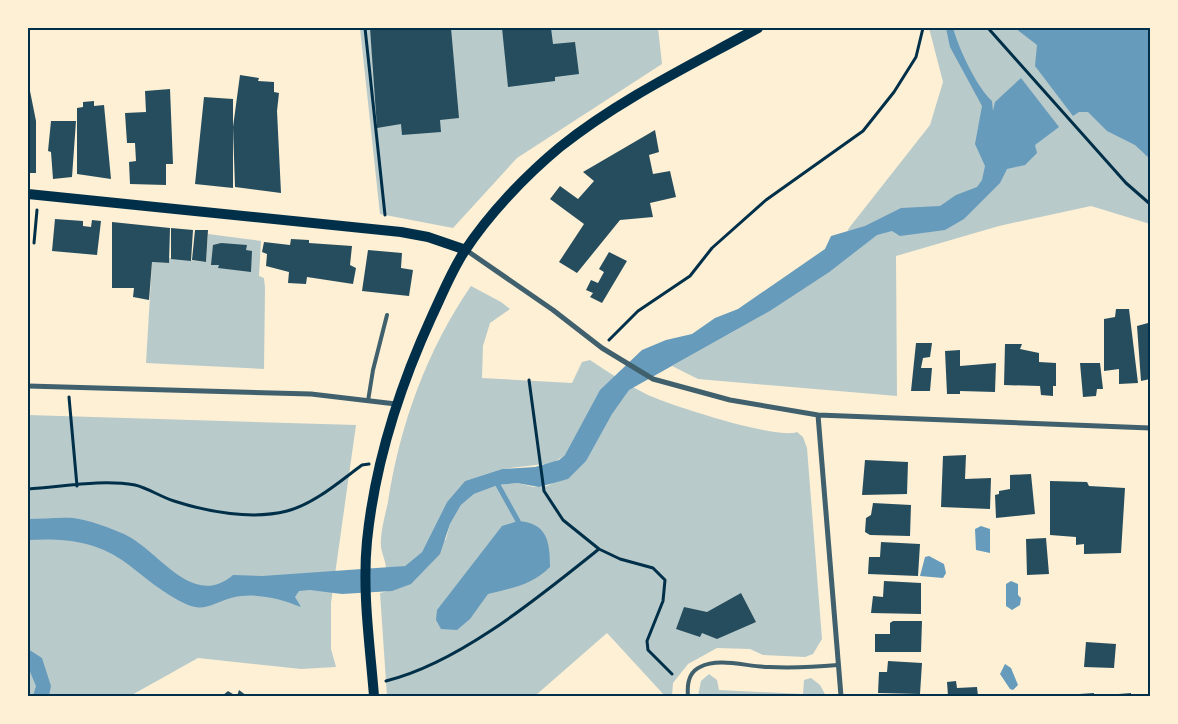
<svg xmlns="http://www.w3.org/2000/svg" width="1178" height="724" font-family="'PT Sans Narrow',sans-serif">
<rect width="100%" height="100%" fill="#fdf0d5"/>
<path fill="#b9caca" d="M360,28H658L662,64L517,158L453,228L380,214Z
M929,28H1150V224L1091,206L999,226L896,256L897,396L698,379L672,366L770,311L828,273L849,228L930,125L943,82Z
M208,234L261,241L259,276L264,278L265,288L264,369L146,363L152,262L169,263V258L206,262Z
M471,286L501,302L510,309L490,323L483,346L482,378L572,383L582,362L590,360C608,372 626,384 646,394C669,405 777,440 797,432L803,437L807,448L822,639L813,654L805,657L763,655L750,649L717,648L688,664L673,683L672,696H665L607,633L536,695L538,696H387L380,593L396,589L446,539L450,524L461,505L474,494L498,485L517,483L534,487L547,486L557,481L568,479L565,455L553,463L502,469L465,481L447,502L422,552L405,566L386,569C386,561 382,555 381,547C380,533 385,516 388,502C400,424 427,350 471,286Z
M28,415L356,425L331,603V649L336,667L301,669L198,658L130,696H28Z
M709,674L717,680L719,690L803,694L804,680L811,678L820,685L826,696H698L701,681Z"/>
<path fill="#669bbc" d="M946,28H953C959,49 976,86 992,101L993,111L995,102L1021,78L1059,127L1035,145L1037,153L1025,165L1007,169L1000,183L964,219L945,230L900,236L892,231L877,235L828,273L770,311L629,390L612,414L586,461L568,479L539,487L517,483L498,485L474,494L461,505L450,524L440,554L411,584L392,591L342,594L310,590L299,591L295,597L301,607C279,598 255,592 231,598C216,602 205,612 188,605C164,595 143,575 122,560C93,540 61,538 28,540V519C42,519 59,517 73,518C89,520 110,528 124,534C159,550 192,610 233,575L262,576L405,566L422,552L447,502L465,481L502,469L535,467L559,460L565,455L600,390L642,350L666,340L692,334L715,318L738,309L825,249L831,236L865,226L901,208L940,206L956,195L977,187L982,180L985,166L975,144L982,106L950,47Z
M1015,28H1150V159L1135,145L1107,131L1088,112H1079L1073,116L1035,66L1037,45Z
M518,521C547,523 550,541 550,567C532,585 512,588 488,594L470,619L457,630L441,629L436,620L437,610L502,526Z
M981,526L990,529V553L976,550L975,529Z
M929,556L944,564L946,573L943,578L920,576L925,557Z
M1011,581L1018,584V595L1021,598L1020,605L1012,610L1006,606V584Z
M28,649L42,658L51,686L49,696H33L36,686L28,667Z
M1005,664L1011,668L1018,685L1013,690L1010,689L1000,674Z"/>
<g fill="none" stroke-linecap="round" stroke-linejoin="round">
<path stroke="#669bbc" stroke-width="5" d="M498,485L518,521"/>
</g>
<path fill="#264d5e" d="M370,28H451L459,118L440,120L441,132L402,135L401,124L377,128Z
M502,28H551L553,44L575,42L579,74L555,77V81L508,87Z
M240,75L259,78L258,81L274,82V92L279,93L277,111L281,193L235,187L233,127Z
M28,81L36,121V173H28Z
M170,89L173,164H166V185L130,184L129,162L136,161L135,143H127L125,113L146,112L145,91Z
M204,97L233,99V188L195,184Z
M94,101V106L104,105L111,179L77,174V108L83,107V102Z
M51,121H76L72,177L53,179L51,152L48,151Z
M655,130L659,152L649,155L653,174L670,171L676,197L650,203L653,217L620,220L577,273L559,262L584,224L550,199L560,186L578,199L594,181L583,172Z
M55,219L83,221V226L91,227L92,220L101,221L97,255L52,251Z
M112,222L170,228L169,263L152,262L149,300L133,297L134,288H112Z
M171,228L193,230L191,261L171,259Z
M195,230H208L206,262L192,260Z
M291,239L309,240V243L352,246L350,265L356,268L353,284L307,277L306,284L288,283L289,272L266,266L267,254L262,252L264,242L290,245Z
M221,243L247,245L246,250L252,251L251,272L218,268L219,265H211L213,245Z
M368,250L402,253L401,268L413,270L409,296L362,291Z
M609,252L627,261L602,303L590,297L593,293L586,290L591,280L598,283L604,272L599,269Z
M1116,309H1129L1138,383L1119,384V369L1104,371V319L1115,317Z
M1150,316V379L1141,381L1137,326L1148,323Z
M916,343H932L930,357L923,358L921,368H932L930,391H911Z
M1005,344H1022L1020,349L1039,353V362L1056,363V386H1053V396L1041,395L1040,386L1004,385Z
M960,350V366L996,363L995,392L960,391V394H947L945,351Z
M1080,363H1100L1103,389H1097L1096,396L1083,397Z
M966,455L965,479L991,478L990,509L941,507L943,456Z
M865,460L908,462L907,494L862,495Z
M1031,474L1035,514L996,518L995,495L999,494V491L1010,489V475Z
M1050,481L1087,482L1089,486L1125,488L1121,553L1084,554V544L1076,545V537L1050,535Z
M873,503L911,505L910,536L870,535L865,532L866,518L871,515Z
M1046,538L1049,574L1027,575L1026,539Z
M881,542L920,544L918,576L868,574L869,557H880Z
M884,581L921,583V614L871,613L873,596L883,597Z
M741,593L756,622L717,639L702,633L700,637L676,629L684,607L707,612Z
M893,621H922L921,652H875V634H890V623Z
M1086,642L1116,644L1114,668L1084,667Z
M888,661L922,663L920,694L878,693L879,672H887Z
M956,681L957,688L977,687L978,696H948L947,682Z
M239,690L247,696H237Z
M228,691L236,696H222Z
M1094,693V696H1065V695Z
M1131,693V696H1106V695Z
M1056,694V696H1040V695Z"/>
<g fill="none" stroke-linecap="round" stroke-linejoin="round">
<path stroke="#003049" stroke-width="3" d="M365,28L385,215
M988,28L1126,183L1150,204
M34,243L37,210
M609,340L638,311L690,276L712,248L766,200L863,131L894,92L916,57L923,28
M69,397L77,486
M28,489C62,487 100,479 135,485C148,488 161,497 174,501C208,512 252,520 287,511C314,504 339,482 362,465L369,464
M599,549L620,559L653,568L665,580L663,601L647,641L648,650L672,674
M386,681C460,663 540,596 599,549L563,520L544,491L529,380
M703,696H715"/>
<path stroke="#3f606c" stroke-width="4" d="M368,401L373,370L387,315
M688,696C687,685 689,672 700,667C719,657 748,667 769,667C792,668 815,667 838,665"/>
<path stroke="#3f606c" stroke-width="5" d="M466,250L553,310L602,348L653,379L730,400L818,415L1150,428
M28,386L311,394L396,404
M818,415L841,696"/>
<path stroke="#003049" stroke-width="10" d="M28,194L401,232L428,237L466,250
M374,696C370,645 362,592 367,541C375,462 399,388 432,316C442,295 451,272 464,252C489,214 525,176 560,147C620,99 691,65 758,28"/>
</g>
<rect width="1178" height="724" fill="none" stroke="#fdf0d5" stroke-width="58"/>
<rect x="29" y="29" width="1120" height="666" fill="none" stroke="#003049" stroke-width="2"/>
</svg>
